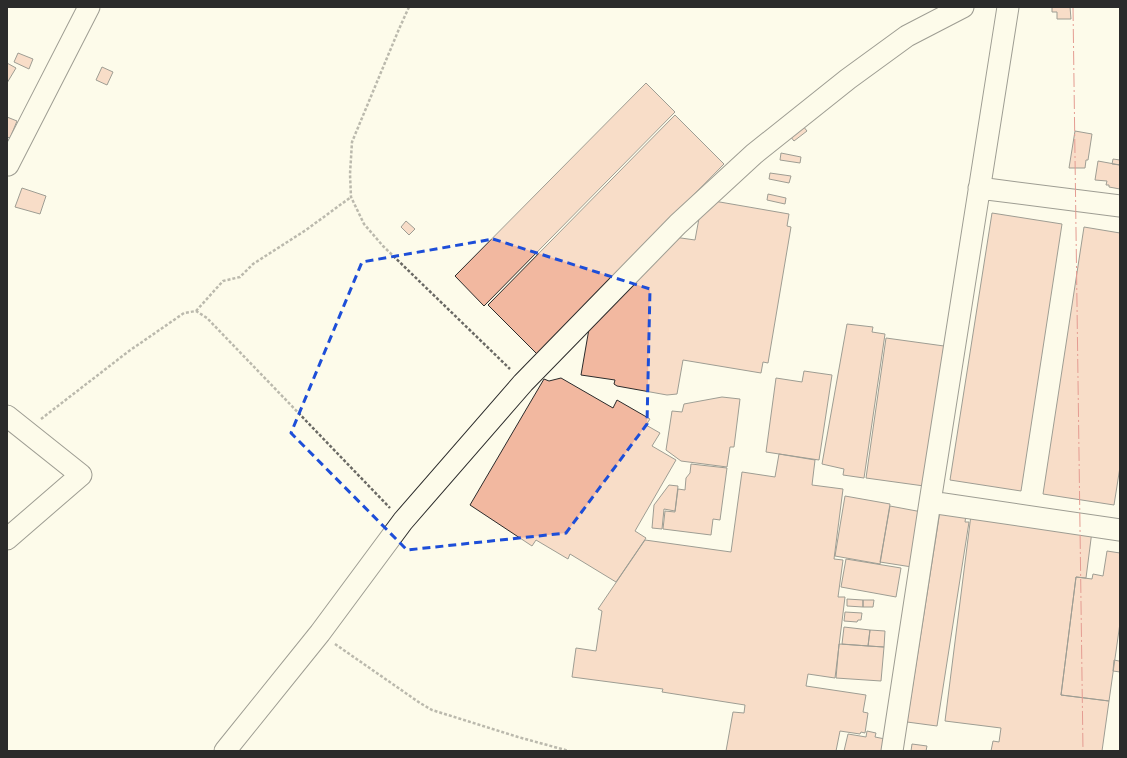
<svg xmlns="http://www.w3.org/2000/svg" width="1127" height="758" font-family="'Crimson Pro',serif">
<rect width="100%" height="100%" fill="#fdfbea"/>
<path fill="#f2b8a0" stroke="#2b2b2b" d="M1052,7H1070L1071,19H1057V12H1052Z
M18,53L33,59L29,69L14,62Z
M7,63L16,68L7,83Z
M102,67L113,72L107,85L96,80Z
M646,83L675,112L484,306L455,276Z
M675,115L724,164L537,354L488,305Z
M7,117L17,121L10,138L7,137Z
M803,126L807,131L794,141L790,136Z
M1075,131L1092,134L1088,160H1086L1085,168H1069Z
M781,153L801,157L800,163L780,160Z
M1113,159L1120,160V165L1112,164Z
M1098,161L1120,165V189L1109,187V185H1106L1107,181L1095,180Z
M770,173L791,176L789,183L769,179Z
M22,188L46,196L40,214L15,207Z
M768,194L786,198L785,204L767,200Z
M714,201L789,214L787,226L791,227L768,363L763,362L761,373L683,360L677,394L667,395L617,386L614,384L615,380L581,375L590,323L674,237L695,240L700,213Z
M992,213L1062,224L1021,491L950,480Z
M406,221L415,229L409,235L401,227Z
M1084,227L1120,233V467L1114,505L1043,494Z
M847,324L873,327L872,332L885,334L864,478L843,475L844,469L822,464Z
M886,338L944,346L924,486L866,478Z
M804,371L832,375L819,460L766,452L776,378L802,382Z
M561,378L613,408L617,400L650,419L646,425L660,433L652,446L676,460L635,531L646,538L616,582L570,554L568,559L536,540L532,546L470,505L544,379L549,381Z
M722,397L740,399L734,447H730L727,467L681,461L666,450L672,411L682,412L684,404Z
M779,454L815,460L812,485L843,489L834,559L843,560L838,597H845L835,678L808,674L806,686L866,695L863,712L868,713L865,733L861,732L860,734L840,731L836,751H726L733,712L744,713L745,705L662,692L663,689L572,677L576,648L596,651L602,611L598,609L645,540L731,552L742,472L775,477Z
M691,464L727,468L720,520L713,519L711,535L663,529L665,511L675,512L678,489L685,490L686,478L690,473Z
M669,485L678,486L675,511L664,509L662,529L652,528L654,505Z
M845,496L890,504L880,564L835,556Z
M890,506L922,512L912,567L880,562Z
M940,511L966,515L965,522H969L937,726L907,722Z
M971,515L1092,531L1086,578L1076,577L1061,695L1109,701L1102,751H991L993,741L999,742L1001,728L945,721Z
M1107,551L1120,553V623L1109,701L1061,695L1076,577L1092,579L1093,574L1103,576Z
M846,559L901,568L896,597L841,587Z
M847,599L863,600V607L847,606Z
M863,600H874L873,607H863Z
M845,612L862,613L861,620H858L857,622L844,621Z
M844,627L870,630L868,646L842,644Z
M870,630L885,631L884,647L868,646Z
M839,644L884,647L881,681L836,678Z
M1114,660L1119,661L1120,660V672L1113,671Z
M867,731L876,733L875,737L885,739L883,751H844L848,734L866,737Z
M912,744L927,746L926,751H911Z"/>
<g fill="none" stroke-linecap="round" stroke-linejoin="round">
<g stroke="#2b2b2b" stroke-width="23">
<path id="minor" d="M8,165L89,7
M979,188L1120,206
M7,416L81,475L7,539
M930,502L1120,530
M225,751L320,633L403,521L523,383L678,224L754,154L848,79L907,36L963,7
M892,751L930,502L1008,7"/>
</g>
<path stroke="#6a6964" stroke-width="2.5" stroke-dasharray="3 2" stroke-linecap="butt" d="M409,7L399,29L352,142L350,174L351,197L364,224L383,246L510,369
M196,311L223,281L240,277L253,264L306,230L351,197
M41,419L129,351L184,313L196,311L207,318L390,508
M335,644L420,703L432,710L518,737L569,751"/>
<use href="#minor" stroke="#fdfbea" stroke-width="21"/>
<path stroke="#c62828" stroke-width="1" stroke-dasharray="14 3 2 3" stroke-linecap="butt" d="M1073,7L1083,751"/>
</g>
<path d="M0 0H1127V758H0ZM493,239L650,289L647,424L566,533L407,550L291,433L362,262Z" fill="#fdfbea" fill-opacity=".55" fill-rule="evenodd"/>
<path fill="none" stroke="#1d4ed8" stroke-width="3" stroke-dasharray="8 5" stroke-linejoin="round" d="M493,239L650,289L647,424L566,533L407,550L291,433L362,262Z"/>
<rect width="1127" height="758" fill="none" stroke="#2b2b2b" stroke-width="16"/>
</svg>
